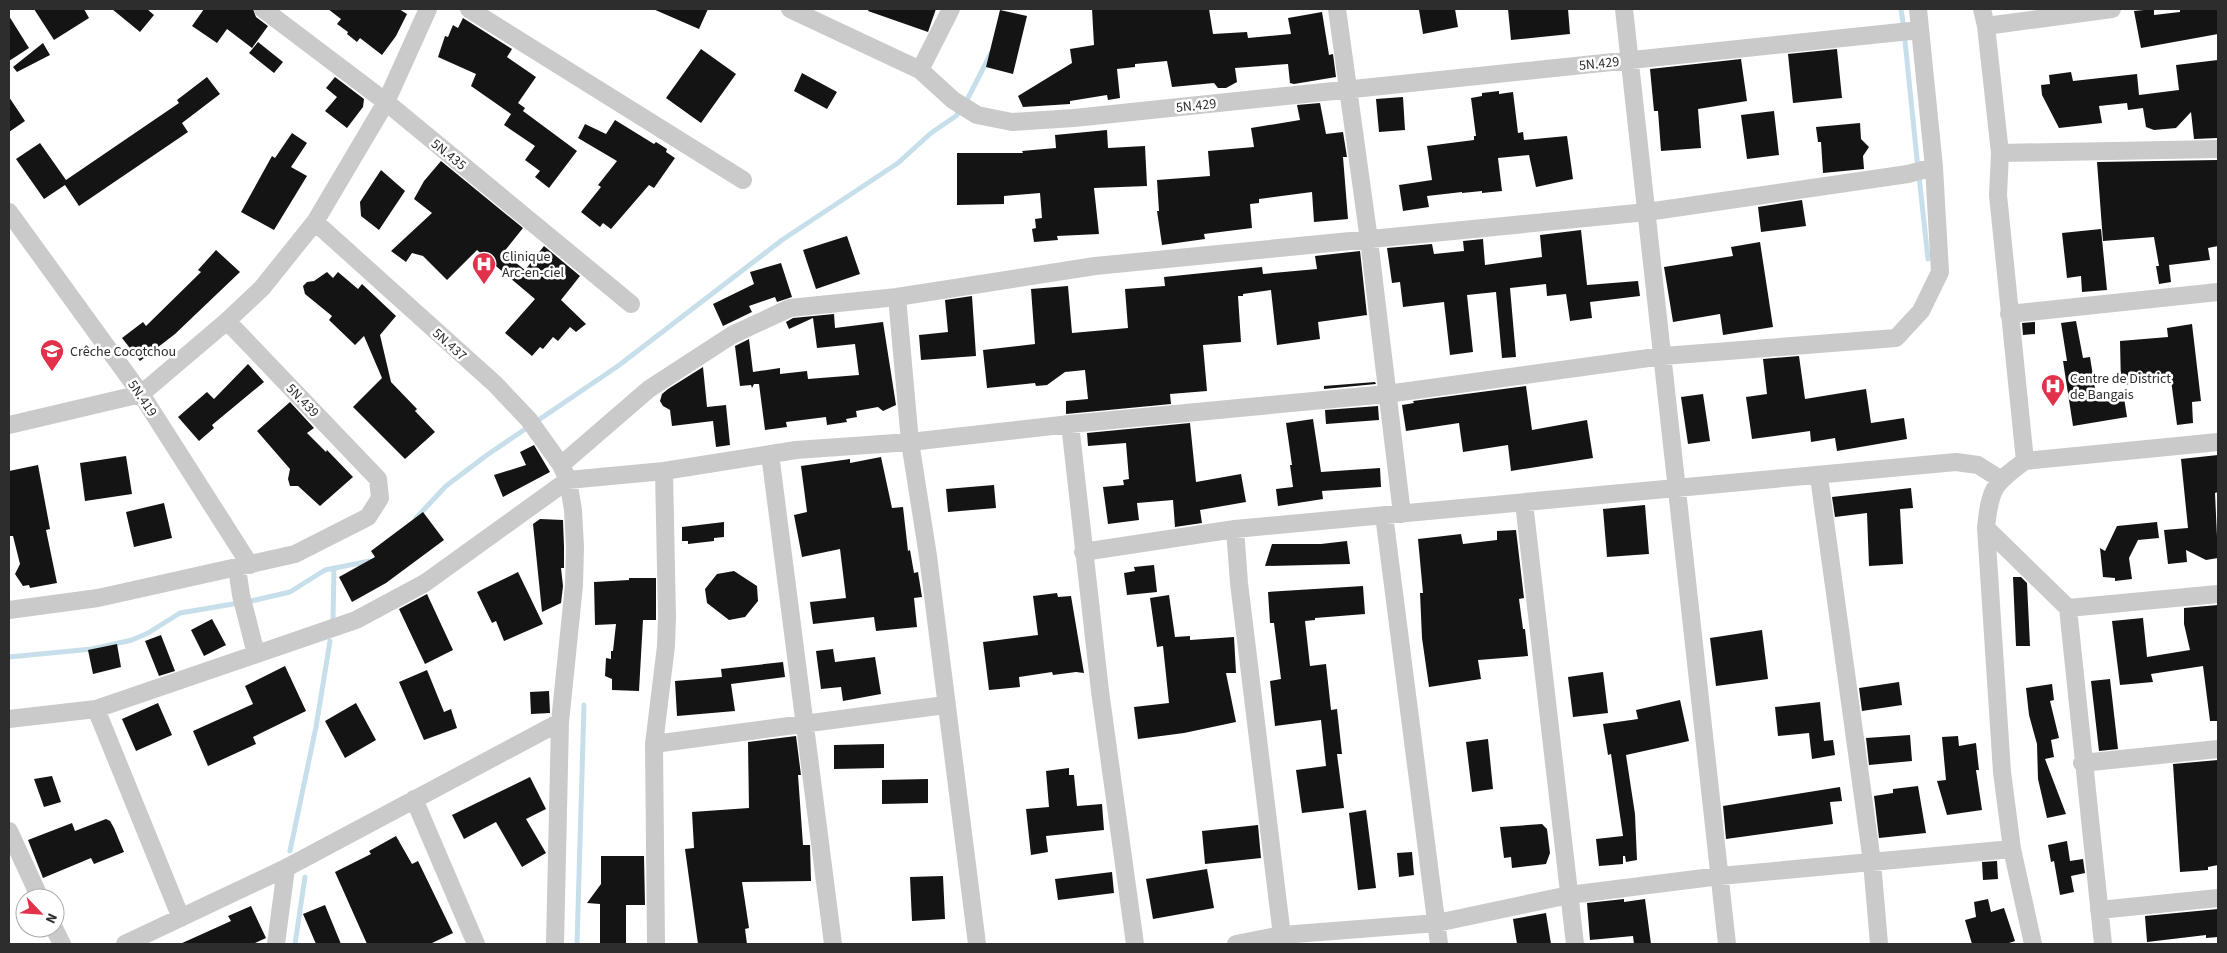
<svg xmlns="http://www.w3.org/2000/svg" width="2227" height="953" font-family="'Source Sans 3',sans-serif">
<rect width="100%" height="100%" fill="#fff"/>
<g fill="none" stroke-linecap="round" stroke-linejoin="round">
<path stroke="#c7dfea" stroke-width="5" d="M1901,9L1904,30
M1905,41L1918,169
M1919,176L1928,259
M416,518L446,486L487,455L618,366L782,240L898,163L931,133L956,116L967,100L991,53
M247,602L290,592L325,570L370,561
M333,620L334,568
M9,657L92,649L132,640L148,633L180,613L239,603
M290,851L316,727L330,641
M295,944L305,877
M577,944L584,705"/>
</g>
<path fill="#141414" d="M34,9H84L89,18L54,40Z
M112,9H147L154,15L140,32Z
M204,9H253L256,17L268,26L252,48L227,29L217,43L192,26Z
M328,9H399L407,14L396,36L382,55L360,38L357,42L347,34L348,32L337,24L341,19Z
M653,9H708L699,29Z
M869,9H936L928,32L868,11Z
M1092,9H1209L1213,34L1247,32L1248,38L1291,34L1288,18L1322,12L1329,55L1333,54L1336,77L1294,84L1290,83L1288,64L1235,68L1237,82L1226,88H1218L1214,83L1172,87L1167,61L1135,64V67L1117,69L1120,98L1108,100L1107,95L1070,101V104L1023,107L1018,96L1072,63L1070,49L1094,45Z
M1427,9H1455L1458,27L1423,34L1419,10Z
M1508,9H1568L1570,34L1511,40Z
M2154,9V15L2180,12V9H2218V34L2141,48L2134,11Z
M1000,10L1027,16L1013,74L986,67Z
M9,16L29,48L9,61Z
M463,18L512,49L507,57L536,77L518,103L525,108L523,111L577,151L549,188L535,177L540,171L525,160L535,146L504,125L511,114L471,86L476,74L438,57L445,36L448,37L453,25L458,28Z
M258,42L283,62L274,73L249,53Z
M43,43L50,55L17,72L13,67Z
M701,49L736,74L701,123L666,98Z
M1837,49L1842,98L1793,103L1788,54Z
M1741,59L1747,101L1698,109L1701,148L1661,151L1658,111H1654L1650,69Z
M2218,60V138L2194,139L2191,112L2176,128L2154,130L2146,127L2143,108L2128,110L2127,103L2099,106L2102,123L2059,128L2042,95L2041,85L2050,84L2049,75L2071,72L2073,81L2137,74L2139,95L2179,90L2176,65Z
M802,73L837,92L827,109L794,91Z
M207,77L220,94L182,123L188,132L79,206L65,185L44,199L16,159L40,143L66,180L179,103L177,100Z
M335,77L364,99L363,107L347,128L325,111L337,97L326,88Z
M1499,91V94L1513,92L1518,133L1523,132L1524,140L1567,136L1573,179L1536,187L1529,155L1498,158L1502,191L1482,193V191L1462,193V192L1427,196L1429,207L1403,211L1399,185L1432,180L1427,146L1474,140V136H1476L1471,98L1482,96V93Z
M9,97L25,121L9,132Z
M1403,97L1405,130L1379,132L1376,99Z
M1320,103L1326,134L1343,132L1347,157H1343L1348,219L1314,222L1312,192L1259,199V203L1250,204L1252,228L1204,234L1205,239L1162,245L1157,211H1159L1157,180L1210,176L1208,151L1254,147L1251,128L1300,120L1297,105Z
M1774,111L1779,155L1747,159L1741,115Z
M615,120L654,144L656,142L667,149L666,152L675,158L654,188L649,185L611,229L603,223L600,227L581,212L601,187L598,185L617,161L578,138L585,124L606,134Z
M1860,123L1861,139L1869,147L1863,156L1864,169L1823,173L1821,142H1818L1816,127Z
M1107,130L1108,148L1145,146L1147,186L1094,188L1099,234L1057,236L1058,240L1034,242L1032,229L1036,228L1035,219L1042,218L1040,193L1004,196V204L957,205V153H1023L1022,151L1056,148L1055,135Z
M292,133L307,143L291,167L307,176L274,230L241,212L272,156L275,158Z
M2218,160V246L2208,248L2210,260L2169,265L2171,282L2159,284L2156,266L2163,265L2159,266L2154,237L2103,241L2097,162Z
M441,161L523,228L503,253L525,270L544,246L580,276L561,300L586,324L576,332L570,327L558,341L553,337L543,349L540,347L532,356L505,333L535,299L477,250L447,280L423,256L412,253L406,262L391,251L432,213L414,199L424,181Z
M381,170L405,191L379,230L361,216L360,202Z
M1802,200L1806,226L1761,232L1758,207Z
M2101,229L2107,290L2082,292L2081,276L2067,278L2062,233Z
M1581,230L1587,285L1638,281L1640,296L1590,302L1592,318L1570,321L1566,294L1547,296L1546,284L1510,288L1516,357L1502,358L1496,292L1467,295L1473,352L1450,355L1444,302L1403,307L1400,282L1392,283L1387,248L1432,244L1434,254L1464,251L1463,241L1483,239L1485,265L1542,257L1540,235Z
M847,236L860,274L816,289L803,250Z
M1760,242L1773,327L1723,335L1720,314L1673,322L1664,267L1733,256L1731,247Z
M216,250L240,272L175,334L140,361L122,338L143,322L146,326L201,272L198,270Z
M1360,251L1367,315L1318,322L1320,339L1277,345L1271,290L1243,294V296H1238L1241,342L1203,345L1207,391L1170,394L1171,404L1066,414V401L1088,399L1085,370L1065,372L1047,385L1036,386L1035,383L987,388L983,350L1035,344L1031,289L1068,286L1072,333L1128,328L1125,289L1165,286L1164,277L1203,273L1262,267L1263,274L1317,269L1315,256Z
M781,263L792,297L777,302L775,297L749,306L752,312L723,326L713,304L754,284L750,272Z
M327,272L333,278L338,272L358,289L362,284L396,316L380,335L391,382L417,409L415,411L435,432L405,459L353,407L382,378L364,336L355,345L329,320L332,316L305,294L303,286L307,282L314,281Z
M972,296L976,356L921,360L919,335L948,332L945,300Z
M834,314L835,328L883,322L896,405L883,411L878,407L856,411L857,417L846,419L847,422L827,425L826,417L786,422L787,427L765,430L759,384H754L752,388L751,385L740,386L735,346L749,339L753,372L780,368V374L807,371L808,379L859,375L855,344L817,348L813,318L789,329L786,322L793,318Z
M2076,321L2083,358L2090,357L2096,395L2123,391L2127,417L2073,426L2063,361H2067L2061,323Z
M2035,322V334L2023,335L2022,323Z
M2192,324L2201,401L2192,402L2193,423L2177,425L2171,380L2121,385L2120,341L2168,337L2167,328Z
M1799,356L1805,399L1866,389L1871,423L1904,418L1907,439L1837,451L1835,438L1811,442L1810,431L1752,439L1746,397L1767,394L1763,359Z
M248,364L264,382L212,425L214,428L199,441L178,417L207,392L214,399Z
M703,367L707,407L726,405L730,445L716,447L713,421L672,426L670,410L663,406L660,401L662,394L668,389Z
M1375,382L1376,384L1324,389V386Z
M1526,386L1532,430L1587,420L1593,458L1511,471L1508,445L1463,452L1459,423L1406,431L1402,405L1414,403L1413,401Z
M1703,394L1710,441L1688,444L1681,397Z
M290,402L314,428L307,433L326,452L327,450L353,477L320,506L298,486H290L288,479L290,469L257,431Z
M1378,406L1379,420L1326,424L1325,410Z
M1313,419L1321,472L1380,468L1381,487L1322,491L1323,499L1278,506L1276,489L1293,487L1290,465H1292L1286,423Z
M1190,423L1196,482L1241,474L1246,502L1200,510L1202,523L1175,527L1173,500L1137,503L1139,520L1108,524L1103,487L1124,485L1123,480L1129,479L1126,443L1088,446L1087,433Z
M534,445L550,472L503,497L494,475L526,465L520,452Z
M2218,455V492L2215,493L2218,558L2206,560L2186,550L2187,562L2168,564L2164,530L2188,528L2181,459Z
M126,456L132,494L85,501L80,463Z
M881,457L892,508L903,507L908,551L910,550L914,573L918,572L922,597L914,598L917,627L876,631L874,617L813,624L810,602L846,598L840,549L802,557L794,515L807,512L801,466L850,459V463Z
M38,465L50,529L46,530L57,583L30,588L29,585L23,586L15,574L20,564L13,536H9V471Z
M994,485L996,508L948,512L946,489Z
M1911,488L1913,508L1900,509L1903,564L1869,566L1867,513L1835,517L1832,497Z
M164,503L172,538L134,547L126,512Z
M1645,505L1649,554L1607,557L1603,509Z
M423,512L444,540L386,583L352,602L339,577L375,557L371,551Z
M540,519L563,520L564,547V568H561L563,586L561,603L542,612L533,524Z
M724,522V537L714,538V541L688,544V541H682V527Z
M2157,522L2159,538L2138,540L2129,558L2132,579L2115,581V578L2103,577L2100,548L2105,551L2117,526Z
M1516,530L1524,598L1519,599L1523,629H1525L1528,656L1478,660L1481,679L1429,687L1422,638L1420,593H1423L1418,539L1461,534L1463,544L1497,540V531Z
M1347,541L1350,564L1265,566L1272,544H1321Z
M1154,565L1157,592L1127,595L1124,573L1135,571L1134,567Z
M734,571L757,586L758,601L745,617L729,620L707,603L705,589L717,574Z
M518,572L543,624L504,641L496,621L492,623L477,592Z
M2013,577H2021L2027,583L2030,646H2016Z
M629,578H656V620H643L639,691L612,690V679L605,676L606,658L611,659V651H613L616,624L595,625L594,582L629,580Z
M1363,586L1365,614L1315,618V620L1305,621L1310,666L1326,664L1331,710L1337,709L1342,754H1337L1344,808L1302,813L1296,770L1326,766L1321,720L1275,726L1270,681L1281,679L1274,623H1270L1268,592Z
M1057,593L1058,597L1071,596L1084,673L1076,672L1053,675L1052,672L1019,677L1020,687L989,690L983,642L1038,635L1033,596Z
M427,594L453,650L425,664L399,609Z
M1169,595L1175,637L1190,636V640L1234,637L1236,673H1226L1236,722L1184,733L1138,739L1134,707L1169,703L1163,646L1157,647L1150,598Z
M2218,605V721H2210L2203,666L2151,674L2153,682L2120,685L2112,621L2143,618L2147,657L2190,650L2184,624V608Z
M212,619L226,645L204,656L191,630Z
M1762,630L1768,679L1716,686L1710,638Z
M161,635L175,671L159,676L145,641Z
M117,644L121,667L93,674L88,650Z
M833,649L835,662L875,657L881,694L843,701L841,687L821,689L816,651Z
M783,662L785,677L731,684L735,711L677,716L675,681L722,677L721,669Z
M285,666L306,711L253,737L256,744L208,766L193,731L253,704L245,686Z
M427,670L444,712L451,709L457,728L424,740L399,682Z
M1603,672L1608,713L1573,717L1568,677Z
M2110,679L2118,749L2099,751L2091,681Z
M1899,682L1902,705L1862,711L1859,688Z
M2052,684L2054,700L2050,701L2059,738L2051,740L2054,757L2045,759L2066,814L2047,818L2038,779L2037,744L2029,715L2026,688Z
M549,691L550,713L531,714L530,692Z
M1680,700L1689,741L1626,755L1635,814L1637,860L1626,862L1625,856H1623V864L1599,866L1596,839L1623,836L1611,754L1608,755L1603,724L1638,719L1636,710Z
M1820,702L1824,741L1833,740L1835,755L1812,759L1809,733L1778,736L1775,707Z
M158,703L172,735L136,751L122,719Z
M356,703L376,740L345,758L325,721Z
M1910,735L1912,761L1869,765L1866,738Z
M796,736L801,775H798L803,845H810L811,881L742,882L749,928L745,929L747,944H698L685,849L694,848L692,812L749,808L748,742Z
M1958,736L1959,746L1976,743L1979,770H1976L1982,810L1947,815L1937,781L1946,780L1942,737Z
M1488,739L1493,789L1472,792L1466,742Z
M884,744V768L834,769V745Z
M2218,760V865L2208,867V870L2180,872L2173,764Z
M1069,768V775H1074L1077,806L1102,804L1104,830L1046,836L1048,852L1031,855L1026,809L1049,807L1046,771Z
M52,776L61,802L44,807L34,779Z
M530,777L546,809L526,819L546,853L522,867L496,822L464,839L452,815Z
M928,779V803L882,804V780Z
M1918,786L1926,833L1879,838L1874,796L1893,793V789Z
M1840,787L1842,801L1830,802L1833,824L1726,839L1723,806Z
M1366,810L1376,888L1358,890L1349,813Z
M106,819L110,821L114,828L124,852L94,864L91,858L43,878L28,840L72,823L75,831Z
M1542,824L1547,829L1550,853L1546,864L1512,868L1511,857L1504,858L1500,827Z
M1258,825L1261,858L1205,864L1202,831Z
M396,836L412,864L418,861L453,933L430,944H367L335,872L371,854L369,851Z
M2067,841L2070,861L2083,859L2085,873L2071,876L2074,892L2060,895L2054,861L2051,862L2048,845Z
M1412,852L1414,875L1399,877L1397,853Z
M601,856H644L645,905H626V944H600V904L587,903L601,884Z
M1997,861L1998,879L1983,880L1982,862Z
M1207,869L1214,908L1153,919L1146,879Z
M1112,872L1114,893L1058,900L1055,879Z
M943,876L945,919L912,921L910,877Z
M1624,899V902L1645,899L1651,944H1634L1633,936L1590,940L1587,903Z
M1988,899L1991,912L2004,908L2015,941L2006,944H1972L1965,920L1976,917L1974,902Z
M325,905L341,944H316L303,914Z
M251,906L266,938L253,944H180L231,921L228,916Z
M2218,909V937L2206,938V935L2147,942L2145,916Z
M1546,913L1551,944H1517L1513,919Z"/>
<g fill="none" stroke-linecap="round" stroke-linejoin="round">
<path stroke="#cacaca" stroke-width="18" d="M263,9L386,102L631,304
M469,9L743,180
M790,9L920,70L953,100L977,115L1012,122L1074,118L1920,30
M1337,9L1369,240L1402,514
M1624,9L1727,944
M1982,9L1986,26L2000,153L1998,195L2025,461C1993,484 1990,489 1986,528L2002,772L2012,849L2033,944
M1986,26L2112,9
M920,70L951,9
M2000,153L2218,149
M9,212L141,394L250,565
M315,222L495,384L529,420L561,465L568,480L573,510L575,547L574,585L560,722L555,944
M897,297L910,442L928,556L977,944
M2009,314L2218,292
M1070,424L1100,691L1135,944
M9,425L141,394L227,321L262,288L315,222L386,102L428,9
M770,454L833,944
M2025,461L2218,442
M561,465L649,389L732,335L790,308L897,297L1095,266L1647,212L1908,174L1934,167
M1819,477L1872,862L1879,944
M1524,503L1575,944
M1384,515L1439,944
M1986,528L2068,608
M1235,529L1239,583L1283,944
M1083,552L1235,529L1956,462L1978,465L2000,479
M237,568L241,595L256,654
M9,610L98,598L295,554L368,517L380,498L378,479L227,321
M96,709L181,918
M9,719L96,709L356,620L425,583L568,480L664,471L796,450L910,442L1070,424L1387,394L1663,356L1896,338L1921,311L1940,272L1934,167L1918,9
M654,744L945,705
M2082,763L2218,749
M414,799L476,944
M9,831L40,898
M2099,910L2218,898
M54,928L62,944
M125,944L286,868L560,722
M276,944L286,868
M656,944L654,744L666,646L667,617L664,471
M1236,944L1282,935L1437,923L1569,895L1720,876L2012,849
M2103,944L2068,608L2218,594"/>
</g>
<defs>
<g id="hospital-pin" transform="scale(1.25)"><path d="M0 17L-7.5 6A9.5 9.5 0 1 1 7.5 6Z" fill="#e2314a" stroke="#fff"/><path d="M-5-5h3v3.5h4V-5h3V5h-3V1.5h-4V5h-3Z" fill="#fff"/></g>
<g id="school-pin" transform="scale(1.25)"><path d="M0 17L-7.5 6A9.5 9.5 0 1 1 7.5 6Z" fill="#e2314a" stroke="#fff"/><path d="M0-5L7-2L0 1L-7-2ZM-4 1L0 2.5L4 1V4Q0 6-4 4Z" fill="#fff"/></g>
</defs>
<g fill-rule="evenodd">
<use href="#hospital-pin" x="484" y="264"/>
<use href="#school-pin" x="52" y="351"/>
<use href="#hospital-pin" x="2053" y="386"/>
</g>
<g text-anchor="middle" stroke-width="5" stroke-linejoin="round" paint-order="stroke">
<g font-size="14" fill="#2d2d2d" stroke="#fff">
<text transform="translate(1599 63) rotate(-6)" y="5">5N.429</text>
<text transform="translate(1196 105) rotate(-6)" y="5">5N.429</text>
<text transform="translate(449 154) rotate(39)" y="5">5N.435</text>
<text transform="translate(450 344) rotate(42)" y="5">5N.437</text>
<text transform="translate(143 398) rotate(56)" y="5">5N.419</text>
<text transform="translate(303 400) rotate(46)" y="5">5N.439</text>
</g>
<g font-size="14" fill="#2d2d2d" stroke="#fff" text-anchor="start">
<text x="502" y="261">Clinique<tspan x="502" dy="16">Arc-en-ciel</tspan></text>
<text x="70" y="356">Crêche Cocotchou</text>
<text x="2070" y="383">Centre de District<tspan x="2070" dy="16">de Bangais</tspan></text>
</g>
</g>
<rect width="2227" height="953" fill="none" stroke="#2d2d2d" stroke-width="20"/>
<g transform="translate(40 913) rotate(115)"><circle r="24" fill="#ffffff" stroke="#ababab"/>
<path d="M0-4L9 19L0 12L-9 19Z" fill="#e2314a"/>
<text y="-8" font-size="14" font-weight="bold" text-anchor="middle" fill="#2d2d2d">N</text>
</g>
</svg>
